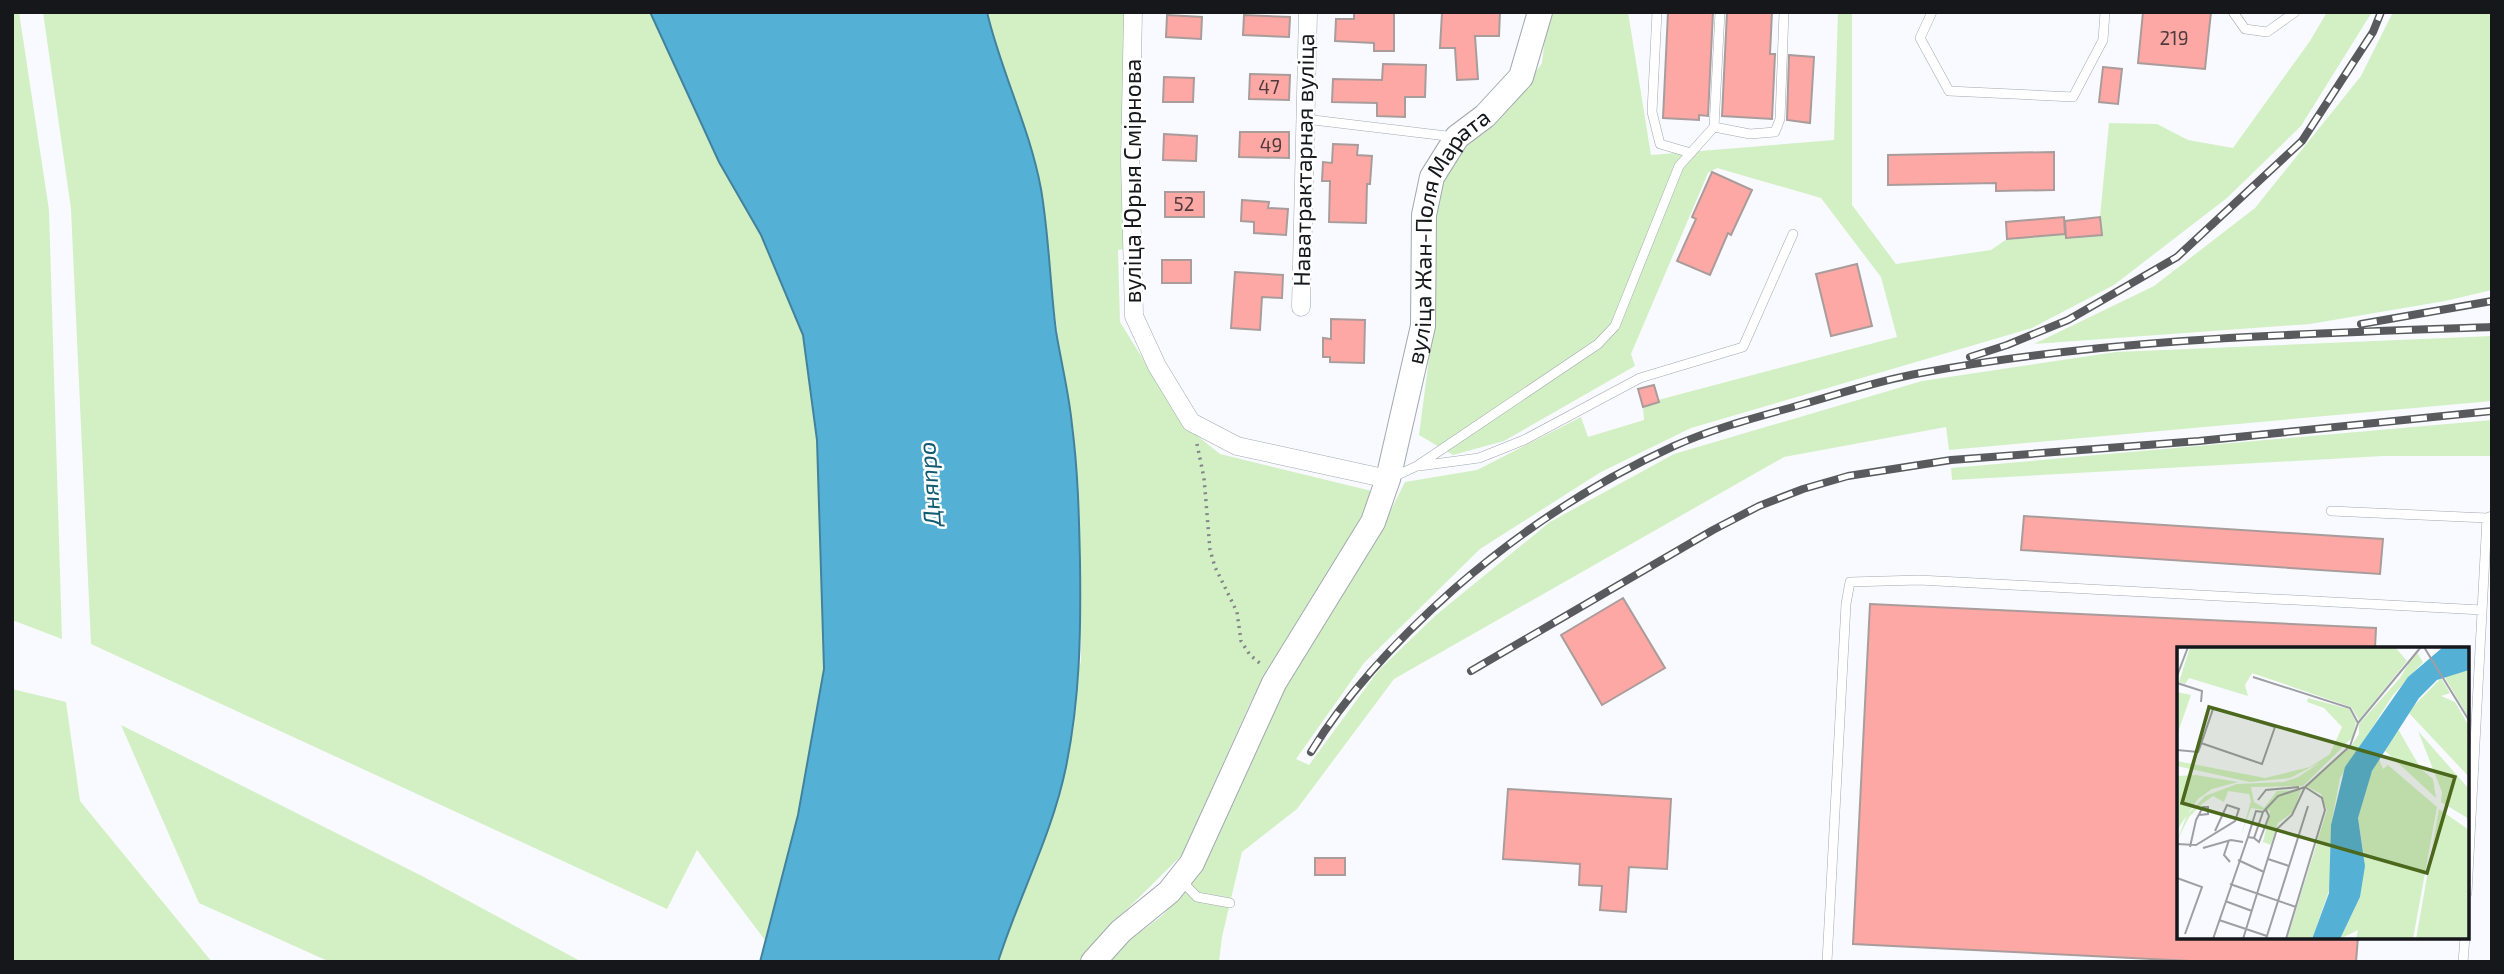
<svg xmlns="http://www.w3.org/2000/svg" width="2504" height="974" font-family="'Exo 2',sans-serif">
<rect width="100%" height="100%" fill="#f8faff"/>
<path fill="#d3f0c4" d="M12,12H19L49,210L62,639L12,620Z
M43,12H650L719,162L761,235L803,335L817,441L824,669L798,815L765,940L697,850L667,909L91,644L71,209Z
M987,12H1137L1133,248L1118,250L1120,322L1184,425L1220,454L1376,492L1252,699L1182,855L1104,932L1082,962H998L1081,661L1080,575L1076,459L1050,280L1041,189L1025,130L995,48Z
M1548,12H1628L1651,155L1834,140L1838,12H1852V205L1896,264L1991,250L2007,239L2066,234L2101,235L2100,217L2109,123L2157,124L2188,140L2233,148L2310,41L2327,12H2372L2301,126L2227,198L2114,285L2032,328L1691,428L1601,472L1480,549L1364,663L1296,759L1309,765L1378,671L1436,615L1550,522L1674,454L1922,381L2116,352L2492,336V401L1949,450L1946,427L1784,457L1394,679L1297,809L1242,852L1222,937L1219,962H1105L1107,957L1163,915L1195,878L1271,707L1375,541L1405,482L1477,470L1581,417L1588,437L1644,420L1643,407L1658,402V400L1897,337L1881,277L1821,198L1717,168L1708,173L1631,354L1635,366L1504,441L1453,455L1419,435L1434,320V208L1449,162L1511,107L1542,63Z
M2393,12H2492V290L2445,301L2310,324L2034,344L2154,286L2255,208L2361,76Z
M2492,420V456H2383L1952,480L1951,468Z
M12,689L66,702L80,801L212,962H12Z
M121,725L422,876L582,962H330L199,903Z"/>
<path fill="#55b0d5" stroke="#42829d" stroke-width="2" d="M650,12H987C1001,72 1030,128 1041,189C1049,236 1050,284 1056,331C1061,362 1069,393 1072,425C1078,471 1079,516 1080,562C1081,633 1080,698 1066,767C1052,835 1019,896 998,962H760L798,815L824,669L817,440L803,335L761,235L719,162Z"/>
<path fill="#fda8a4" stroke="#a99c9b" stroke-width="2" d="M1354,12H1394V51H1374V43L1335,41L1336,19H1354Z
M1466,12H1500L1499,36H1475L1478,79L1457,80L1455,48H1440L1442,13Z
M1668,12H1713L1708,116L1699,115V120L1663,118Z
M1727,12H1772L1770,54H1775L1772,119L1722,116Z
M2143,12H2211L2205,69L2138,63Z
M1167,15L1202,17L1201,39L1166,37Z
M1244,15L1290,17L1289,37L1243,35Z
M1789,55L1814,57L1810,123L1787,120Z
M1383,64L1426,65L1425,97H1405V117L1377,116V103L1332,102L1333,79L1382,80Z
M2103,67L2122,69L2118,104L2099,102Z
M1250,74L1290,75L1289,100L1249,99Z
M1164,77L1194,78L1193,102H1163Z
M1240,132H1289V158L1239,157Z
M1164,134L1197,136L1196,161L1163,160Z
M1333,144L1358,145L1357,155L1372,156L1370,184H1367L1366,223L1329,222L1330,181H1322L1323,162L1332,163Z
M2054,152V190L1996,191V183L1888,185V155Z
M1712,172L1752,190L1731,235L1728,233L1710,275L1677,261L1696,219L1692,217Z
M1165,192H1204V217H1165Z
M1242,200L1269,202L1268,208L1288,209L1286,235L1254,233V222L1241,221Z
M2064,217L2065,234L2007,239L2006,222Z
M2100,217L2102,235L2066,238L2065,221Z
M1162,260H1191V283H1162Z
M1857,264L1872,326L1831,336L1816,274Z
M1235,272L1283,275L1282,298L1262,297L1260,330L1231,328Z
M1331,319L1365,320L1364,363L1330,362V357H1323V338L1331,339Z
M1654,385L1659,402L1643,407L1638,389Z
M2024,516L2383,539L2380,574L2021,550Z
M1623,598L1665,668L1602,705L1561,635Z
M1870,604L2376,628L2375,648H2179V937H2358L2356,962H2211L1853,944Z
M1508,789L1671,799L1667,869L1629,867L1626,912L1600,910L1602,886L1579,885L1580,864L1503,859Z
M1315,858H1345V875H1315Z"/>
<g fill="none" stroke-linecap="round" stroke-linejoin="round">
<g stroke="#a2a7b1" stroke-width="10">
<path id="lane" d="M1657,12L1652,112L1660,144L1691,153
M1932,12L1920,38L1949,91L2073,97L2103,40L2105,12
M2233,12L2245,29L2267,32L2295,12
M1305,119L1455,137
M1714,127L1750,134L1775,132L1780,119L1784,12
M1419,466L1479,458L1524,440L1640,378L1743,347L1793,234
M1393,477L1417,466L1598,344L1615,326L1679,166L1714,127L1720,12
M2331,511L2487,518
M1181,880L1197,897L1230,903
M2467,893L2487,518L2492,516
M1827,962L1846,604L1850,582L1919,580L2482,610
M2463,962L2465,937"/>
</g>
<g stroke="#a2a7b1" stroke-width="19">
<path id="street" d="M1133,12L1130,161L1134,316L1157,366L1191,422L1237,446L1388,479
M1301,307L1308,12"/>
</g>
<g stroke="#a2a7b1" stroke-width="26">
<g id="secondary">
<path id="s1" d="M1093,962L1121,931L1169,892L1192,863L1274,683L1373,522L1388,479L1423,326L1424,215L1432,177L1457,137L1485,116L1521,77L1540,12"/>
</g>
</g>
<path stroke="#838589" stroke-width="3.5" stroke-dasharray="2 5" stroke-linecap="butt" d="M1197,444L1204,478L1210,550L1215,567L1237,612L1241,641L1250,655L1262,665"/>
<use href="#lane" stroke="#fff" stroke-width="9"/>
<use href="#street" stroke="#fff" stroke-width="18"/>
<use href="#secondary" stroke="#fff" stroke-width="24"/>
<g stroke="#585a5e" stroke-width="8">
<path id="rail" d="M2361,324L2492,301
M1970,357L2007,345L2068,320L2177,257L2302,141L2373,32L2381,12
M1471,671L1713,530L1759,506L1803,489L1848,476L1951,460L2199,441L2492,411
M1311,752C1349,690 1400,637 1454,589C1519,532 1595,482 1674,446C1714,428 1758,417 1800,405C1839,394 1880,380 1921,373C2109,338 2301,334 2492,327"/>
</g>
<use href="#rail" stroke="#fff" stroke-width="5" stroke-dasharray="16" stroke-linecap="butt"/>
</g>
<g text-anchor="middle" stroke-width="5" stroke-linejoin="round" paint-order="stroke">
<g font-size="19" fill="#4f3b3d">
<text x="2174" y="45">219</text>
<text x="1269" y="94">47</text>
<text x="1271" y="152">49</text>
<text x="1184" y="211">52</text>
</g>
<g font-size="23" fill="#15171b" stroke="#fff">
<text transform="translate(1304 160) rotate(-89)" y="8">Наватрактарная вуліца</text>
<text transform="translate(1133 181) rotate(-90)" y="8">вуліца Юрыя Смірнова</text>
<text dy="8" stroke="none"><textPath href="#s1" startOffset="828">вуліца Жан-Поля Марата</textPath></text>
</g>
<g font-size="24" font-style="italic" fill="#0f5a73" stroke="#fff">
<text transform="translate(930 484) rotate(-94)" y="8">Дняпро</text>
</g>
</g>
<g transform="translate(2177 647)">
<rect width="292" height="292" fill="#f8faff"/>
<path d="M13,0H218L230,14L182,73L174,60L75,26L68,38L71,49L12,31L8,37L2,35ZM239,4L246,15L216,48L163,131L154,178L153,241L135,292H110L150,163L144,147L129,139L174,99L182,87V77L223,31ZM292,23V71L267,29ZM264,31L273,46L264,49L278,55L292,79V130L231,65ZM0,45L14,48L0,88ZM131,51L172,62L179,75L176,90L126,139L74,140L77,155L87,161L100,144L124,143L116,165L101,176L94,198L86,195L93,164L74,161L64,189L74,154L72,147L51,144L47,155L36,149L25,157L12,170L0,194L10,168L28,149L60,137L107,135L121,130L144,115L113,131L73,135L0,119V114L88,131L133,120L153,107L165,80L147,61L130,55ZM221,82L244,122L256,132L259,151L207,103ZM241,84L292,142V172L264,155L265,145ZM202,112L206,122L211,118L260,160L236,292H179L181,283L163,292L183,250L187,209L181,171L188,137ZM19,128L61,135L35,142L21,152L0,183V129ZM262,162L292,183V292H239Z" fill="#d3f0c4"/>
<path d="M266,0H292V23L260,33L242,51L195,124L181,171L188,219L183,250L163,292H135L152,246L154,178L168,120L231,30Z" fill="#55b0d5"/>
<path fill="none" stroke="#9d9fa4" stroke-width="2" d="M247,0L293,75M0,29L11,0M76,30L173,61L181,76M0,36L25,44L24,55M0,103L21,105L23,100L36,62L37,61L98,80L85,117L24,96M81,153L89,143L122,140M86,165L79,164L71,190L77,191L86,165L101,149L128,140L173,99L181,76L244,0M77,191L82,195L92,169L89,163M52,193L47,208L53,215M0,197L19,198L58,174L62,162L50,158L38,184M13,200L19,173L26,160H31V167L22,168M26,201L54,193L66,195M91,212L112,219M61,213L87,225M0,231L25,240L8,287M53,237L119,260M48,254L75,264M42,273L90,289M36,292L71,190M66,292L100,182L115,168L128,140M89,292L131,159M109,292L148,163L145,151L128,140"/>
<path fill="#4b681d" fill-opacity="0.15" stroke="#4b681d" stroke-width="3.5" d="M32,60L278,130L250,226L5,156Z"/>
<rect width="292" height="292" fill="none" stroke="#15171b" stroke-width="3.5"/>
</g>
<rect width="2504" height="974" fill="none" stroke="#15171b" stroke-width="28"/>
</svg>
